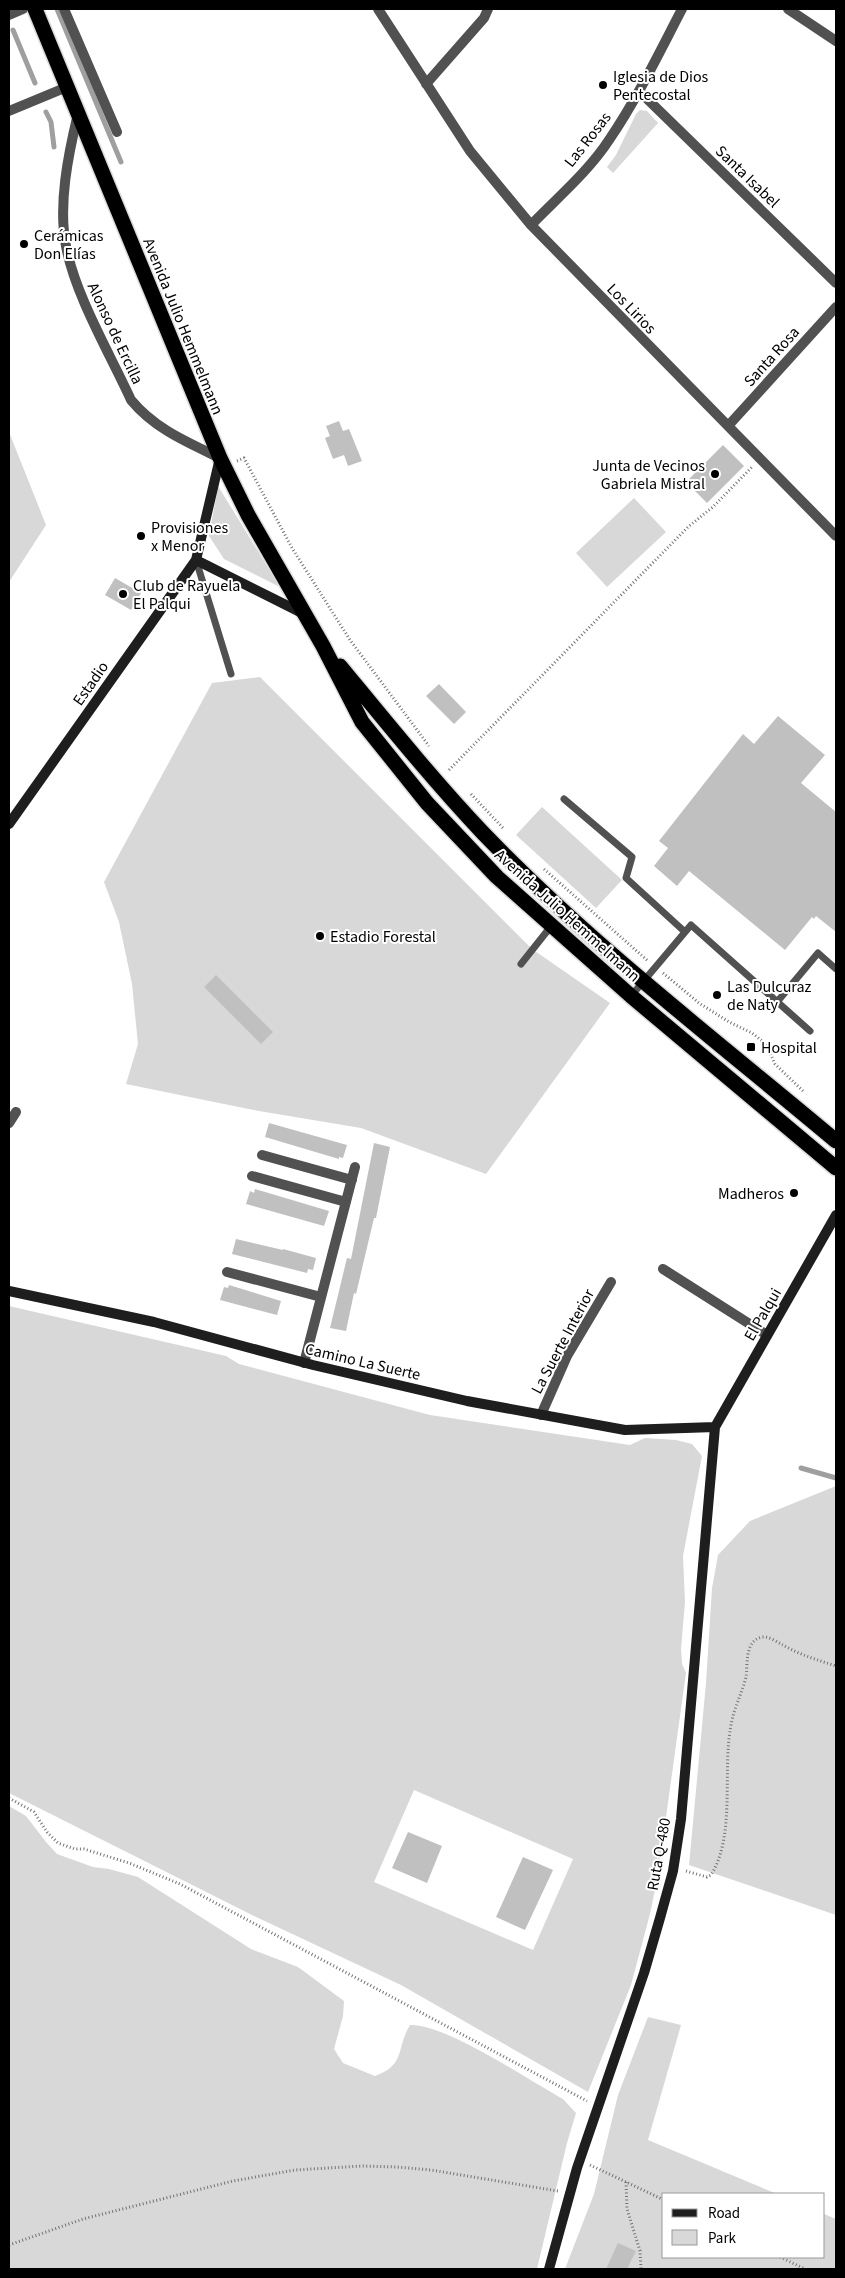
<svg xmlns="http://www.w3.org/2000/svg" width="845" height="2278" font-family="'Source Sans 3',sans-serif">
<rect width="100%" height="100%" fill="#fff"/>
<path fill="#d8d8d8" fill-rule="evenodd" d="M640,110L647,111L658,123L613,173L607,167L616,155L636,114Z
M9,432L46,525L9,582Z
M218,486L280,587L224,559L209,536Z
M634,498L666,532L607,587L576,553Z
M260,677L532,949L610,1003L486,1174L361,1128L259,1111L126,1084L138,1044L132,984L119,922L104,882L212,683Z
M542,807L622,880L596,908L516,835Z
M9,1306L226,1356L239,1364L430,1415L630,1445L645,1438L676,1440L692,1444L702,1456L683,1556L685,1602L681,1649L682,1664L686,1673L658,1875L650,1914L631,1985L588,2092L401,1985L252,1915L9,1793ZM414,1790L573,1859L533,1950L374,1882Z
M836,1486V1915L689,1865L706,1683L712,1588L718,1555L750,1521Z
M9,1806L26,1816L46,1842L57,1854L93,1867L109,1869L138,1877L251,1949L298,1967L344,2001L343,2016L334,2049L343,2063L375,2076C406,2065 396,2048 410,2025C444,2023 530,2081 563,2099L576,2113L567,2143L537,2269H9Z
M648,2017L681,2025L648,2140L777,2194H664V2257H824V2214L836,2219V2269H565L594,2194L618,2095Z"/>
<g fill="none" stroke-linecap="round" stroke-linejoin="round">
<path stroke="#9f9f9f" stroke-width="5" d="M57,9L121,162
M13,30L35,83
M46,112L51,122L54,147
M801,1468L836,1478"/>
</g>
<path fill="#c0c0c0" d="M339,421L343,431L349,429L362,461L348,466L344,455L333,459L325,438L330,436L326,426Z
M723,445L744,466L707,503L686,482Z
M115,578L141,593L131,610L105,595Z
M439,684L466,712L454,724L426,696Z
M778,716L825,755L801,783L836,812V932L816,916L814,919L812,917L785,950L689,871L677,886L654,866L668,848L659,841L743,734L754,744Z
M216,975L273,1032L261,1044L204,987Z
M269,1123L347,1145L343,1158L339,1157V1159L265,1137Z
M374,1143L390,1147L376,1218H374L356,1294L354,1293L346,1331L330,1328L347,1258L351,1259Z
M255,1189L329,1211L324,1226L246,1204L250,1191L254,1193Z
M236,1239L283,1250V1249L316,1258L313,1270L308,1269L307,1273L232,1254Z
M229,1285L281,1301L277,1315L220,1300L224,1287L228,1288Z
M408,1832L442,1846L427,1883L392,1868Z
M523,1857L553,1870L525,1930L496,1917Z
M618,2243L636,2251L627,2269H606Z"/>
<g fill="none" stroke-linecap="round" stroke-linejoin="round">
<g stroke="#dbdbdb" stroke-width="18">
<path id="highway" d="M35,9L220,458L248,515L323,646L362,722L427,803L497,877L631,996L836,1168
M340,666C387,723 433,780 483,833C591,945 717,1041 836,1141"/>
</g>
<path stroke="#737373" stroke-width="3" stroke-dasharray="1 2.5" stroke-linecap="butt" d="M237,461L244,458L292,548L350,640L429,746
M449,770L688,527L714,506L752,467
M471,794L503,828
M544,869L648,961
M663,973L699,1003L729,1022L752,1033L766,1044L775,1064L803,1091
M9,1798L34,1812L47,1832L58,1843L75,1849H84L129,1863L180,1884L587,2101
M686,1871L707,1877L711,1875C736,1835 722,1771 731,1725C734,1708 742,1693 746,1677C748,1665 744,1641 762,1637C769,1636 777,1642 783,1645C800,1655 818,1660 836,1666
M590,2165L664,2200
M626,2182L627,2209L640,2251L641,2269
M9,2245L83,2219L233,2181L295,2170L362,2166L397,2167L431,2170L558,2191
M780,2257L805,2269"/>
<path stroke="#515151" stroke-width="7" d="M196,560L231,674
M564,799L632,857L626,878L685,932
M521,964L552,925
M631,996L691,925L810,1031
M777,1002L818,953L836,969"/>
<path stroke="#515151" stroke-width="10" d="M64,9L117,132
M378,9L470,151L531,225L836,536
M788,9L836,41
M9,15L23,9
M426,84L484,18L488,9
M639,91L836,283
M9,111L67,87
M78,114C68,155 58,205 66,246C75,295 110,354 131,400C155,429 187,442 220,458
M531,225C557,198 588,172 609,140C637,99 659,53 682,9
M728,426L836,307
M9,1123L16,1112
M262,1155L352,1180
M252,1176L346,1202
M663,1269L767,1335
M227,1272L321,1297
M304,1363L355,1167
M541,1415L567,1356L611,1282"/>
<path stroke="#1e1e1e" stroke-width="10" d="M196,560L304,614
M9,824L196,560L220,458
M9,1291L154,1322L313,1365L467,1401L625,1430L715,1427
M549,2269L577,2168L644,1973L660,1918L673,1871L681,1819L715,1427L836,1215"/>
<use href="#highway" stroke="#000" stroke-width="15"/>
</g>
<g fill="#000" stroke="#fff" stroke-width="2">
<circle cx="603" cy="85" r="5"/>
<circle cx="24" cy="244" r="5"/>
<circle cx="715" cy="474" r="5"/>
<circle cx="141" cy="536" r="5"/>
<circle cx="123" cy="594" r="5"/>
<circle cx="320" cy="936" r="5"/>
<circle cx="717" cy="995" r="5"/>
<rect x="746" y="1042" width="10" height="10" rx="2.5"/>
<circle cx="794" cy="1193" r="5"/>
</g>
<g text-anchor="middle" stroke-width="4" stroke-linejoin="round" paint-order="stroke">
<g font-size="16" fill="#000" stroke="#fff" text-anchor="start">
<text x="613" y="82">Iglesia de Dios<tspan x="613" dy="18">Pentecostal</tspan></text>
<text x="34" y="241">Cerámicas<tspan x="34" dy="18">Don Elías</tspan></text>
<text x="705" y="471" text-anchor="end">Junta de Vecinos<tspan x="705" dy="18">Gabriela Mistral</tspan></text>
<text x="151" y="533">Provisiones<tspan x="151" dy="18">x Menor</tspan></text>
<text x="133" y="591">Club de Rayuela<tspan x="133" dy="18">El Palqui</tspan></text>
<text x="330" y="942">Estadio Forestal</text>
<text x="727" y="992">Las Dulcuraz<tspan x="727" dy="18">de Naty</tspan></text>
<text x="761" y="1053">Hospital</text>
<text x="784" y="1199" text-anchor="end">Madheros</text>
</g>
<g font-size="16" fill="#000" stroke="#fff">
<text transform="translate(587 139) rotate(-52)" y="6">Las Rosas</text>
<text transform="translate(748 176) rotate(44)" y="6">Santa Isabel</text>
<text transform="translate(632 308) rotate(46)" y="6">Los Lirios</text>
<text transform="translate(184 326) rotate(68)" y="6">Avenida Julio Hemmelmann</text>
<text transform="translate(116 333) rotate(65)" y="6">Alonso de Ercilla</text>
<text transform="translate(771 356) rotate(-48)" y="6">Santa Rosa</text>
<text transform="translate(90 683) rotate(-55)" y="6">Estadio</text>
<text transform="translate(568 915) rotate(42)" y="6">Avenida Julio Hemmelmann</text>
<text transform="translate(762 1314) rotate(-60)" y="6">El Palqui</text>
<text transform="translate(562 1341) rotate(-62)" y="6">La Suerte Interior</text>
<text transform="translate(363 1361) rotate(13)" y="6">Camino La Suerte</text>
<text transform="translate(658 1854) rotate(-80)" y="6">Ruta Q-480</text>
</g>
</g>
<rect width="845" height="2278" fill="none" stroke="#000000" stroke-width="20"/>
<rect x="662" y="2193" width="162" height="65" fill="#ffffff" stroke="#999999"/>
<rect x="672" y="2209" width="25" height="8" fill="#1e1e1e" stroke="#999999"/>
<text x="708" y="2218" font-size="15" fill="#000000">Road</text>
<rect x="672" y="2230" width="25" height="15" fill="#d8d8d8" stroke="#999999"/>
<text x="708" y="2243" font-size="15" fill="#000000">Park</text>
</svg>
